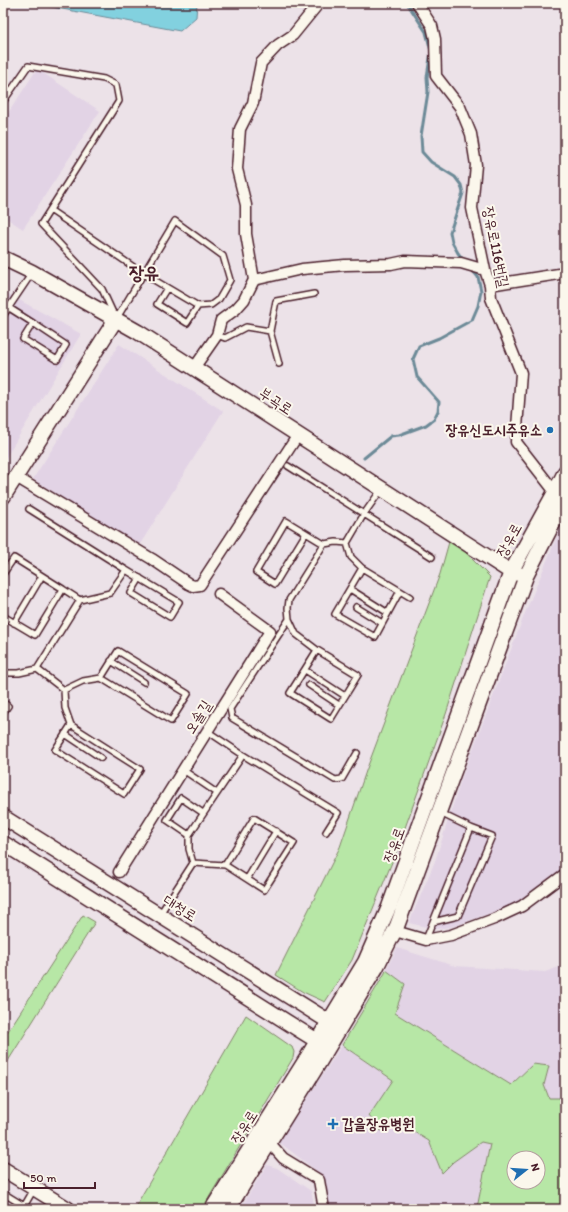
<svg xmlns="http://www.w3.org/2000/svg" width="568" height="1212" font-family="Itim,'Poor Story',sans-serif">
<rect width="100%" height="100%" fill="#ece2e8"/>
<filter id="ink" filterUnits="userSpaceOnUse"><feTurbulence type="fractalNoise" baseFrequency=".025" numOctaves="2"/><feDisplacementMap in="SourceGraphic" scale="8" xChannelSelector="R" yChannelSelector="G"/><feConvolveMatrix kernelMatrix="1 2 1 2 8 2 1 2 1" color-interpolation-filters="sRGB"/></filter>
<g filter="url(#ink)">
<path fill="#e2d3e5" d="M37,69L100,111L23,229L3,216V121Z
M3,291L81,334L3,462Z
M119,344L223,411L139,546L33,479Z
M565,519V868L511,906L451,927L435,929L409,923L435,861L461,780L525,613L564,520Z
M397,948L455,966L545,972L565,965V1092L560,1098H549L544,1085L549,1066L533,1064L511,1085L395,1013L405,984L386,970Z
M342,1045L393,1080L396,1121L429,1141L442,1173L453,1162L481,1142L490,1144L478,1203L473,1209H331L322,1175L279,1142Z
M267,1165L277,1168L311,1191L315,1209H240Z"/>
<path fill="#b7e7a6" stroke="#808368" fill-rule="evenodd" d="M449,542L460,547L490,577L446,714L397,850L352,960L325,1002L303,992L276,975L340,847L366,771L440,574Z
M83,915L95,922L3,1069V1039Z
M386,970L405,984L395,1013L511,1085L533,1064L549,1066L544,1085L549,1098H560L565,1092V1202L552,1209H473L478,1203L490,1144L481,1142L453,1162L442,1173L429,1141L396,1121L381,1131L369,1116L393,1080L342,1045L385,973ZM514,1158H538V1182H514Z
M246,1015L292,1047L294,1052L293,1058L202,1209H134Z"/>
<path fill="#82d1df" stroke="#6c8a97" d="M30,3H197L196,17L180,31Z"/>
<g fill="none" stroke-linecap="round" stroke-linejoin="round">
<path stroke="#6c8a97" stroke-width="3" d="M407,3L426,32L431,51L427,77L428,92L421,136L422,152L431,162L455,177L461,185L463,193L450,232L452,242L458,253L464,261
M364,458L391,436L399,435L426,425L434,419L438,411L439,402L417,377L413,359L419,346L439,338L472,320L478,306L481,291L478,277L472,270"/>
<g stroke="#4a1f2b" stroke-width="8">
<path id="lane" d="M3,102L28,66L104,79L116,85L119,101L41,224L102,289L114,315
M50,210L144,274L198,306L211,305L219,299L230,280L223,256L175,221L117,318
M167,288L157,304L187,323L198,306
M3,304L33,323
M3,316L32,273
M33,323L66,345L57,360L23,339Z
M270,331L276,301L314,294
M217,335L225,338L246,327L270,331L279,364
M288,466L432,557
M29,509L126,570L110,593L80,600
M306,533L275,584L256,572L286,521L324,544
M347,543L351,557L362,568L410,597
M362,568L335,614L375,637L400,591
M126,570L179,602L170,617L131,593L140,578
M3,574L14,558L63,589L35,635L3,616
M350,589L388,613
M356,607L382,623
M289,619L296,634L317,650L290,693L331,719L358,675L317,650
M14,623L42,576
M111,661L144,682
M37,669L64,690L65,708L71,725L55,750L124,794L140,769L71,725
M305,670L345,696
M3,673H19L37,669L80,600L63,589
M309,685L339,705
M64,690L83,681L101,678L171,721L188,694L118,651L101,678
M3,702L8,706L3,713
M210,733L243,755
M65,734L101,758
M357,753L342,779L335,780L232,718L230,709L289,619L288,608L289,600L324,544L336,542L347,543L364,514L381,490
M186,772L217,793
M189,835L167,820L181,798L203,813
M193,863L189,849V835L243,755L338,813L326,832
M247,879L276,831
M160,914L193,863L225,865L264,890L294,843L254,818L225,865
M433,922L458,916L492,836L471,828
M426,939L471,828L440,813
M3,1193L24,1206
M23,1208L34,1189"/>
</g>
<g stroke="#4a1f2b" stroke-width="13">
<path id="street" d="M417,3L432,26L435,39L436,76L460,107L471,134L476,165L472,208L485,270L490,285L491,298L521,373L516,442L555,492
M254,280L302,269L345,265L391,264L405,261L461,263L485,270
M490,285L565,273
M194,368L217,335L221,320L236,309L244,300L254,280L246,234V205L237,169L240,129L253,103L261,63L278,45L293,35L319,3
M16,477L152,559L189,584L193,586L200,585L298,435
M119,872L270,631L219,594
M395,931L426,940L451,935L494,919L522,906L565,874
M269,1142L283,1158L319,1180L324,1209"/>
</g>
<g stroke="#4a1f2b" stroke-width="17">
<path id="secondary" d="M3,258L32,272L138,332L511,572L519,574
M3,497L116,319
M3,817L336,1026
M3,843L298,1029L324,1045
M3,1169L68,1209
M212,1209L305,1061L365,962L389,907L511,572L555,492L565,472
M228,1209L314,1071L376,968L397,926L526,576L565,500"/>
</g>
<use href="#lane" stroke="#fbf7ec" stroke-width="5"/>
<use href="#street" stroke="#fbf7ec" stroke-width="10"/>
<use href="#secondary" stroke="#fbf7ec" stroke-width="14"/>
</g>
</g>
<g fill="#1f6fb2" stroke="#fbf7ec" stroke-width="1.5">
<circle cx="550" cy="430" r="4"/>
<path d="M331 1118h4v4h4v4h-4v4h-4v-4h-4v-4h4z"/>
</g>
<g text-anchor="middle" stroke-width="4" stroke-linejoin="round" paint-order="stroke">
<g font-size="15" fill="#4a1f2b" stroke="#fbf7ec">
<text transform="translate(496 247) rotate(79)" y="5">장유로116번길</text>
<text transform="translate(276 401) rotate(33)" y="5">부곡로</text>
<text transform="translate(509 540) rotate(-61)" y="5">장유로</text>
<text transform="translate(198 717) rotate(-58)" y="5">오솔길</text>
<text transform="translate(394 845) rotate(-70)" y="5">장유로</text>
<text transform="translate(180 908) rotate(32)" y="5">대청로</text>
<text transform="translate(244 1127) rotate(-58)" y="5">장유로</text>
</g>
<g font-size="15" font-weight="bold" fill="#4a1f2b" stroke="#fbf7ec" text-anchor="end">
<text x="542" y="435">장유신도시주유소</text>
<text x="342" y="1129" text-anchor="start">갑을장유병원</text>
</g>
<g font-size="19" font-weight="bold" fill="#4a1f2b" stroke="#fbf7ec">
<text x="144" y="279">장유</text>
</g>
</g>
<rect width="568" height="1212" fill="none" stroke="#fbf7ec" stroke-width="16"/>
<rect x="8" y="8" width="552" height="1196" fill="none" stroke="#4a1f2b" stroke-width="1.5" filter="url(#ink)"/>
<g transform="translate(526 1170) rotate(73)"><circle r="19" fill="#fbf7ec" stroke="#b4a19f"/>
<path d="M0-3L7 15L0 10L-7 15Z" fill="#1f6fb2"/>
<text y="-6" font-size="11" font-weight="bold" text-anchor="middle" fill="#4a1f2b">N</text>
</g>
<path d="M24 1182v6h71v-6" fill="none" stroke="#4a1f2b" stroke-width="2"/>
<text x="30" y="1182" font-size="12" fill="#4a1f2b" stroke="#fbf7ec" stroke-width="3" paint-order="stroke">50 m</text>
</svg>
